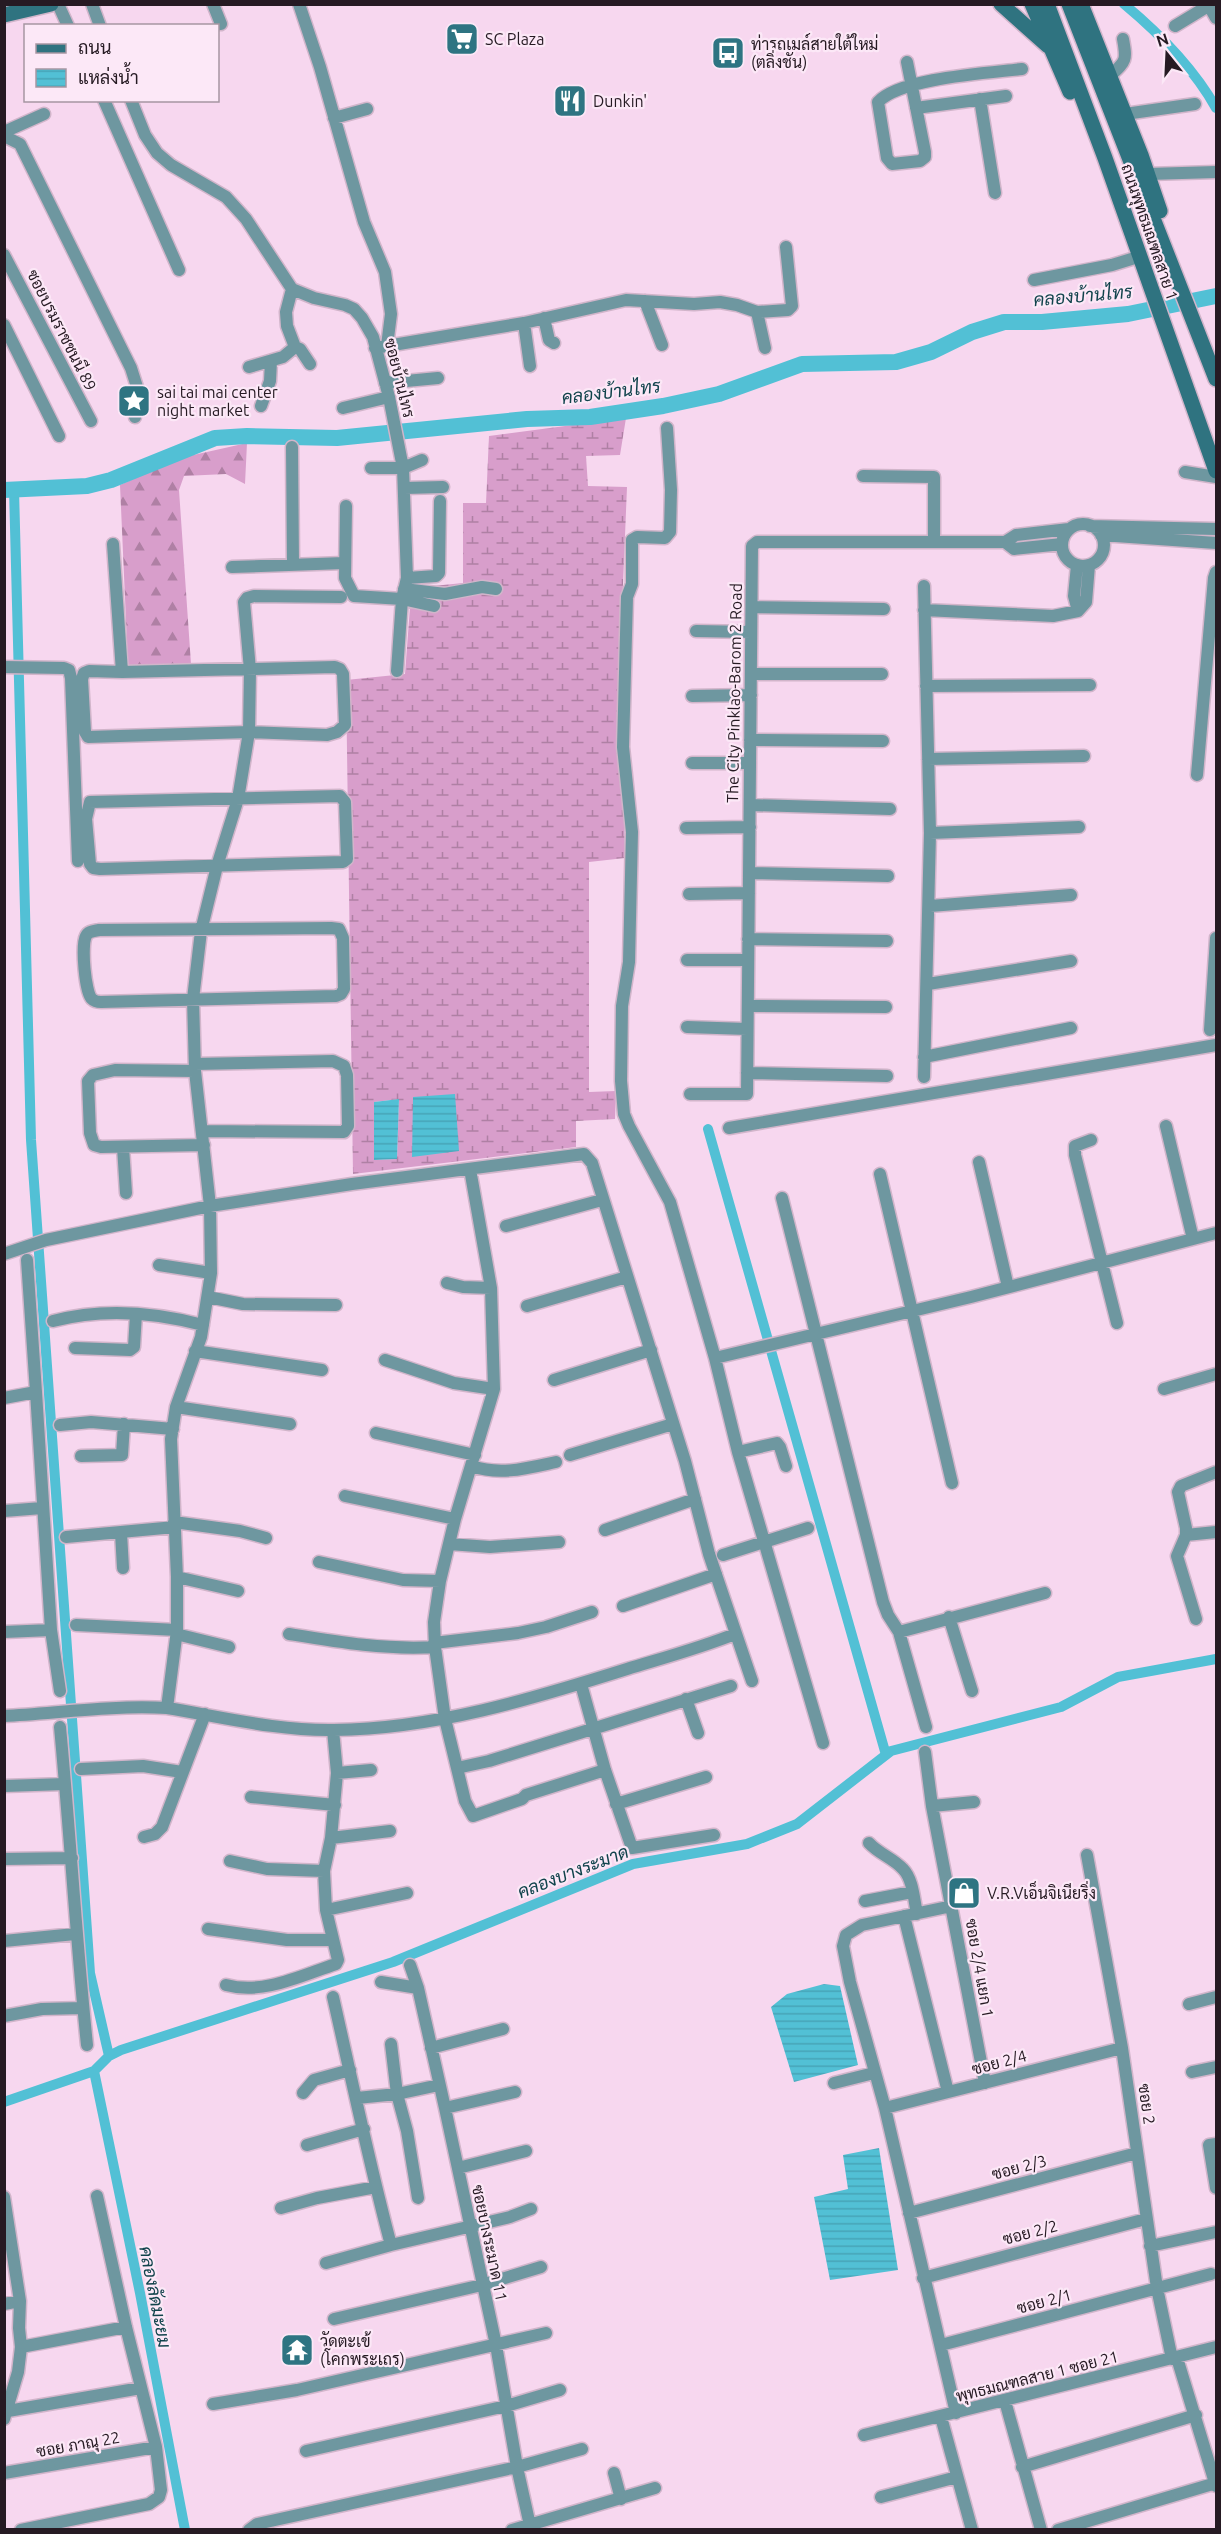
<svg xmlns="http://www.w3.org/2000/svg" width="1221" height="2534" font-family="Ubuntu,Sarabun,sans-serif">
<defs>
<pattern id="forest-firs" width="22" height="20" patternUnits="userSpaceOnUse" patternTransform="scale(1.5)"><rect width="22" height="20" fill="#d89ecb"/><path d="M5 1l3.5 6h-7zM16 11l3.5 6h-7z" fill="#af80a4"/></pattern>
<pattern id="wetland-marsh" width="20" height="14" patternUnits="userSpaceOnUse" patternTransform="scale(1.5)"><rect width="20" height="14" fill="#d89ecb"/><path d="M1 5h8M5 5V1M11 12h8M15 12V8" fill="none" stroke="#af80a4"/></pattern>
<pattern id="water-rules" width="6" height="5" patternUnits="userSpaceOnUse" patternTransform="scale(1.5)"><rect width="6" height="5" fill="#52c0d5"/><path d="M0 2.5h6" fill="none" stroke="#47a4b7"/></pattern>
</defs>
<rect width="100%" height="100%" fill="#f7d7ef"/>
<path fill="url(#forest-firs)" d="M247,443L245,484L226,474L184,476L179,490L191,664L128,666L120,485L180,458Z"/>
<path fill="url(#wetland-marsh)" fill-rule="evenodd" d="M626,418L620,455L586,456L588,486L627,487L617,731L624,804L625,858L589,862V1092L616,1091L615,1119L576,1121V1147L353,1174L346,680L405,674L410,607L433,586L463,583V503H486L489,436ZM399,1099L397,1159L374,1160V1102Z"/>
<path fill="url(#water-rules)" d="M455,1094L459,1151L412,1157L413,1097Z
M399,1099L397,1159L374,1160V1102Z
M824,1984L840,1986L858,2065L794,2082L771,2007L787,1994Z
M879,2148L898,2270L830,2280L814,2197L848,2189L843,2155Z"/>
<g fill="none" stroke-linecap="round" stroke-linejoin="round">
<path stroke="#52c0d5" stroke-width="10" d="M1124,4C1160,34 1193,67 1216,108
M14,489L31,1140L90,1973L109,2056
M708,1129L886,1755
M94,2071L140,2293L185,2530
M4,2102L94,2071L109,2056L121,2050L393,1962L633,1864L747,1844L797,1824L891,1751L1061,1707L1118,1677L1216,1659"/>
<path stroke="#52c0d5" stroke-width="16" d="M4,490L87,486L111,480L215,438L247,436L337,438L527,419L590,417L663,406L719,394L802,364L896,362L931,352L972,332L1004,322H1042L1128,314L1216,296"/>
<g stroke="#d1b5ca" stroke-width="15">
<path id="street" d="M58,4L68,26
M92,4L100,26
M213,4L221,24
M299,4L320,67L364,222L385,272L391,314L387,346
M1208,4L1216,18
M1175,26L1208,6
M907,62C913,92 919,122 925,152V157L920,161L892,164L887,158L878,102C900,78 988,73 1022,69
M1110,76C1126,61 1127,61 1123,39
M980,99L995,193
M104,100L179,270
M131,100L145,135L157,153L171,165L226,197L246,219L292,289L314,298L345,305L354,309L362,318L373,337L389,397L403,468L407,578L402,599L397,671
M916,108L1006,96
M1125,114L1195,104
M334,118L367,109
M4,132L44,114
M4,136L20,144L131,368L137,387L135,417
M1148,174L1216,172
M4,255L91,421
M1034,280L1112,265L1138,257
M292,289L286,312L287,326L295,347L300,349L310,364
M645,301L662,345
M757,312L765,348
M544,318L549,340L554,343
M524,323L530,366
M4,325L59,436
M375,348L524,323L626,300L694,304L720,302L737,305L757,312L788,310L792,306L786,247
M249,367L283,357L295,347
M385,383L438,378
M261,406L270,381L271,361
M343,408L389,397
M667,428L671,490L670,532L665,538L637,537L632,540V584L627,597L623,747L632,832L629,962L622,1006L621,1081L624,1114L629,1126L670,1202L715,1358L738,1452L823,1743
M292,447L293,564
M371,468H403L422,460
M1185,472L1216,477
M863,476L934,477V542
M405,488L443,487
M346,506L345,578L354,596L402,599L434,606
M1062 545a21 21 0 1 1 42 0a21 21 0 1 1-42 0Z
M1090,526L1216,529
M1101,535L1216,543
M113,544L122,672
M1062,544L1014,549L1005,542L1016,535L1069,529
M1077,565L1074,596L1078,611L1086,602L1089,565
M232,567L344,563
M407,578L436,576L439,573L440,501
M924,586L930,833L924,1077
M404,589L445,594L482,587L496,589
M752,607L884,609
M924,610L1053,616L1078,611
M696,631L751,632
M4,667L64,668L69,670L71,678L78,861
M335,667L340,669L343,674L345,725L337,732L327,735L249,732L88,737L85,732L82,679L84,673L89,671L122,672Z
M751,674H882
M926,686L1090,685
M692,696L751,695
M750,740L883,741
M928,759L1084,756
M692,763H750
M1197,775L1214,578L1216,572
M340,796L345,802L347,859L343,862L100,869L93,868L90,864L86,819L90,802Z
M750,805L890,809
M686,828L750,827
M930,833L1079,827
M749,873L888,876
M689,894L749,893
M930,906L1071,895
M331,928L339,929L343,938L344,989L341,994L336,996L101,1002C98,1002 95,1002 92,999C85,993 81,945 86,936C88,931 94,931 99,930Z
M748,939L887,941
M687,960H748
M928,984L1071,961
M748,1006L886,1007
M687,1027L747,1029
M1210,1030L1216,938
M924,1057L1071,1028
M195,1064L333,1061L344,1066L347,1075L348,1126L344,1132L203,1131
M195,1071L115,1070L93,1075L88,1081L90,1133L94,1145L101,1147L204,1145
M747,1073L887,1076
M690,1094H747L752,546L757,542H1005
M1166,1126L1193,1239
M729,1128L1216,1045
M1091,1140L1075,1146V1155L1117,1323
M123,1147L126,1193
M979,1162L1008,1287
M470,1169L491,1288L494,1389L455,1519L440,1581L434,1622L435,1647L445,1719L457,1768L489,1761L731,1686
M880,1174L952,1483
M782,1198L883,1602L888,1615L899,1632L926,1727
M506,1226L602,1200
M4,1254L46,1240L210,1206L352,1184L584,1154L592,1163L685,1461L709,1554L752,1681
M27,1260L36,1392
M159,1265L211,1273
M447,1283L463,1287L491,1288
M208,1297L243,1304L336,1305
M527,1306L627,1277
M53,1321C102,1308 154,1312 203,1325
M75,1348L130,1350L134,1347L136,1314
M195,1351L322,1370
M715,1358L971,1297L1216,1233
M385,1360L454,1383L494,1389
M554,1380L651,1350
M1164,1389L1216,1374
M4,1398L36,1392L51,1630L60,1691
M176,1407L290,1424
M60,1425L91,1422L173,1429
M376,1433L475,1455
M738,1452L777,1443L780,1447L786,1466
M570,1455L673,1424
M81,1456L122,1455L124,1424
M472,1466C500,1476 528,1468 556,1462
M345,1496L455,1519
M4,1511L42,1508
M174,1522L240,1531L266,1538
M605,1530L695,1499
M121,1533L123,1568
M1186,1535L1216,1532
M66,1537L175,1527
M449,1544L490,1547L559,1542
M723,1555L808,1528
M319,1562L403,1580L440,1581
M177,1577L238,1591
M623,1606L716,1574
M949,1617L972,1691
M1196,1619L1177,1556L1186,1535V1528L1178,1492L1181,1486L1216,1472
M76,1625L177,1630
M4,1632L51,1630
M899,1632L1045,1593
M176,1634L229,1647
M289,1634C338,1642 385,1650 435,1647
M434,1643L518,1633L546,1627L592,1612
M581,1684L605,1770L632,1848L714,1835
M686,1699L698,1733
M167,1708L177,1630V1577L171,1439L176,1407L201,1337L211,1273L210,1206L195,1071L193,999L201,931L217,866L238,799L249,732L250,670L244,602L247,598L254,596L341,597
M4,1716C59,1713 112,1705 167,1708C223,1717 277,1731 334,1730C434,1729 532,1699 627,1669C663,1658 700,1648 735,1634
M60,1727C70,1833 76,1939 87,2045
M925,1752L932,1806L985,2083
M457,1768L465,1801L473,1816L522,1799L526,1795L605,1770
M81,1769L143,1766L182,1772
M337,1773L371,1770
M4,1786L65,1784
M251,1797L335,1805
M616,1804L706,1777
M932,1806L974,1802
M144,1837L155,1834L162,1827L205,1714
M331,1838L390,1831
M869,1843C879,1854 893,1858 903,1869C913,1879 914,1900 917,1914
M1087,1855L1122,2048L1157,2288L1172,2359
M4,1859L72,1858
M230,1861L267,1869L324,1871
M865,1901L912,1892
M952,1906L862,1925L846,1935L843,1946L850,1982L885,2108L956,2413
M326,1910L407,1893
M904,1916L948,2092
M208,1929L287,1940H333
M4,1941L75,1934
M410,1965L418,1988L445,2108L496,2345L517,2467L531,2530
M381,1982L418,1988
M226,1985C263,1995 300,1976 336,1964L338,1960L326,1910L324,1871L331,1838L337,1773L333,1730
M333,1997C352,2080 369,2163 391,2245L510,2217L531,2209
M1189,2004L1216,1997
M4,2016L42,2009L83,2008
M391,2044L397,2094L407,2131L418,2198
M431,2048L503,2029
M1192,2072L1216,2067
M834,2083L874,2073
M303,2093L314,2080L350,2070
M357,2098L397,2094L439,2085
M445,2108L515,2092
M885,2108L1122,2048
M1216,2144L1209,2145L1216,2188
M307,2145L364,2129
M458,2168L526,2151
M4,2197L20,2301L19,2328L21,2347L18,2372L4,2419
M281,2208L317,2198L376,2187
M909,2213L1137,2153
M1150,2246L1216,2232
M326,2263L391,2245
M923,2278L1146,2219
M4,2304L20,2301
M334,2319L482,2285L541,2267
M941,2345L1211,2274
M21,2347L126,2327
M1177,2358L1216,2486
M1005,2401L1041,2530
M213,2404L297,2390L546,2333
M8,2411L141,2388
M941,2417L972,2530
M864,2435L1216,2347
M306,2451L506,2406L560,2390
M1022,2467L1196,2415
M4,2473L156,2447
M614,2473L621,2499
M881,2497L957,2477
M21,2530L149,2504L159,2497L161,2490L156,2447L126,2327L97,2196
M249,2530L257,2524L517,2467L582,2449
M512,2530L655,2488
M1058,2530L1216,2483"/>
</g>
<g stroke="#d1b5ca" stroke-width="18">
<path id="secondary" d="M1001,4L1048,46
M1032,4L1070,92
M1047,4L1105,158L1216,471
M1069,4L1216,379
M1081,4L1141,155L1160,211
M4,15L51,4"/>
</g>
<use href="#street" stroke="#6e97a0" stroke-width="12"/>
<use href="#secondary" stroke="#2f7380" stroke-width="15"/>
</g>
<defs>
<g id="supermarket-square" transform="scale(1.725)"><rect x="-9" y="-9" width="18" height="18" rx="4" fill="#2e7482" stroke="#fce8f7"/><path d="M-6-5.5h2.5l.6 2H6L4.5 2H-2.5L-4.4-4H-6ZM-1.5 3.2a1.3 1.3 0 1 0 .1 0ZM3 3.2a1.3 1.3 0 1 0 .1 0Z" fill="#fff"/></g>
<g id="bus-square" transform="scale(1.725)"><rect x="-9" y="-9" width="18" height="18" rx="4" fill="#2e7482" stroke="#fce8f7"/><path d="M-5-6H5V4H4V6H2V4H-2V6H-4V4H-5ZM-3.5-4V0h7V-4ZM-3.5 1.2v1.5H-2V1.2ZM2 1.2v1.5H3.5V1.2Z" fill="#fff"/></g>
<g id="restaurant-square" transform="scale(1.725)"><rect x="-9" y="-9" width="18" height="18" rx="4" fill="#2e7482" stroke="#fce8f7"/><path d="M-5-6h1v4h1v-4h1v4h1v-4h1v5L-1.5 .5V6h-2V.5L-5-1ZM5-6V6H3V1.5H1.5Q1.5-4 5-6Z" fill="#fff"/></g>
<g id="sight-square" transform="scale(1.725)"><rect x="-9" y="-9" width="18" height="18" rx="4" fill="#2e7482" stroke="#fce8f7"/><path d="M0-6L1.8-2.2L6-1.7L2.9 1.2L3.7 5.4L0 3.3L-3.7 5.4L-2.9 1.2L-6-1.7L-1.8-2.2Z" fill="#fff"/></g>
<g id="shop-square" transform="scale(1.725)"><rect x="-9" y="-9" width="18" height="18" rx="4" fill="#2e7482" stroke="#fce8f7"/><path d="M-5-2.5h2.3a2.7 3.5 0 0 1 5.4 0H5L5.5 6h-11ZM-1.5-2.5h3a1.5 2.3 0 0 0-3 0Z" fill="#fff"/></g>
<g id="temple-square" transform="scale(1.725)"><rect x="-9" y="-9" width="18" height="18" rx="4" fill="#2e7482" stroke="#fce8f7"/><path d="M0-6L5-2H3V0L6.5 2.5H4V6H1.5V3h-3V6H-4V2.5H-6.5L-3 0V-2H-5Z" fill="#fff"/></g>
</defs>
<g fill-rule="evenodd">
<use href="#supermarket-square" x="462" y="39"/>
<use href="#bus-square" x="728" y="53"/>
<use href="#restaurant-square" x="570" y="101"/>
<use href="#sight-square" x="134" y="401"/>
<use href="#shop-square" x="964" y="1893"/>
<use href="#temple-square" x="297" y="2350"/>
</g>
<g text-anchor="middle" stroke-width="4.5" stroke-linejoin="round" paint-order="stroke">
<g font-size="16" fill="#261a23" stroke="#fce8f7" text-anchor="start">
<text x="485" y="45">SC Plaza</text>
<text x="751" y="50">ท่ารถเมล์สายใต้ใหม่<tspan x="751" dy="18">(ตลิ่งชัน)</tspan></text>
<text x="593" y="107">Dunkin'</text>
<text x="157" y="398">sai tai mai center<tspan x="157" dy="18">night market</tspan></text>
<text x="987" y="1899">V.R.Vเอ็นจิเนียริ่ง</text>
<text x="320" y="2347">วัดตะเข้<tspan x="320" dy="18">(โคกพระเถร)</tspan></text>
</g>
<g font-size="16" fill="#261a23" stroke="#fce8f7">
<text transform="translate(1150 232) rotate(71)" y="6">ถนนพุทธมณฑลสาย 1</text>
<text transform="translate(62 330) rotate(63)" y="6">ซอยบรมราชชนนี 89</text>
<text transform="translate(400 378) rotate(76)" y="6">ซอยบ้านไทร</text>
<text transform="translate(734 693) rotate(-89)" y="6">The City Pinklao-Barom 2 Road</text>
<text transform="translate(980 1968) rotate(80)" y="6">ซอย 2/4 แยก 1</text>
<text transform="translate(999 2062) rotate(-15)" y="6">ซอย 2/4</text>
<text transform="translate(1147 2104) rotate(82)" y="6">ซอย 2</text>
<text transform="translate(1019 2167) rotate(-15)" y="6">ซอย 2/3</text>
<text transform="translate(1030 2232) rotate(-15)" y="6">ซอย 2/2</text>
<text transform="translate(490 2243) rotate(78)" y="6">ซอยบางระมาด 11</text>
<text transform="translate(1044 2301) rotate(-15)" y="6">ซอย 2/1</text>
<text transform="translate(1037 2376) rotate(-14)" y="6">พุทธมณฑลสาย 1 ซอย 21</text>
<text transform="translate(78 2444) rotate(-10)" y="6">ซอย ภาณุ 22</text>
</g>
<g font-size="18" font-style="italic" fill="#11434c" stroke="#fce8f7">
<text transform="translate(1083 296) rotate(-5)" y="6">คลองบ้านไทร</text>
<text transform="translate(611 392) rotate(-7)" y="6">คลองบ้านไทร</text>
<text transform="translate(573 1872) rotate(-21)" y="6">คลองบางระมาด</text>
<text transform="translate(155 2297) rotate(79)" y="6">คลองลัดมะยม</text>
</g>
</g>
<rect width="1221" height="2534" fill="none" stroke="#261a23" stroke-width="12"/>
<rect x="24" y="24" width="195" height="78" fill="#fce8f7" stroke="#a696a2" stroke-width="1.5"/>
<rect x="36" y="44" width="30" height="9" fill="#2f7380" stroke="#a696a2" stroke-width="1.5"/>
<text x="78" y="54" font-size="18" fill="#261a23">ถนน</text>
<rect x="36" y="69" width="30" height="18" fill="url(#water-rules)" stroke="#a696a2" stroke-width="1.5"/>
<text x="78" y="84" font-size="18" fill="#261a23">แหล่งน้ำ</text>
<g transform="translate(1167 54) rotate(342)" stroke="#fce8f7" stroke-width="4.5" paint-order="stroke">
<path d="M0-4.5L10 22L0 15L-10 22Z" fill="#261a23"/>
<text y="-9" font-size="16" font-weight="bold" text-anchor="middle" fill="#261a23">N</text>
</g>
</svg>
